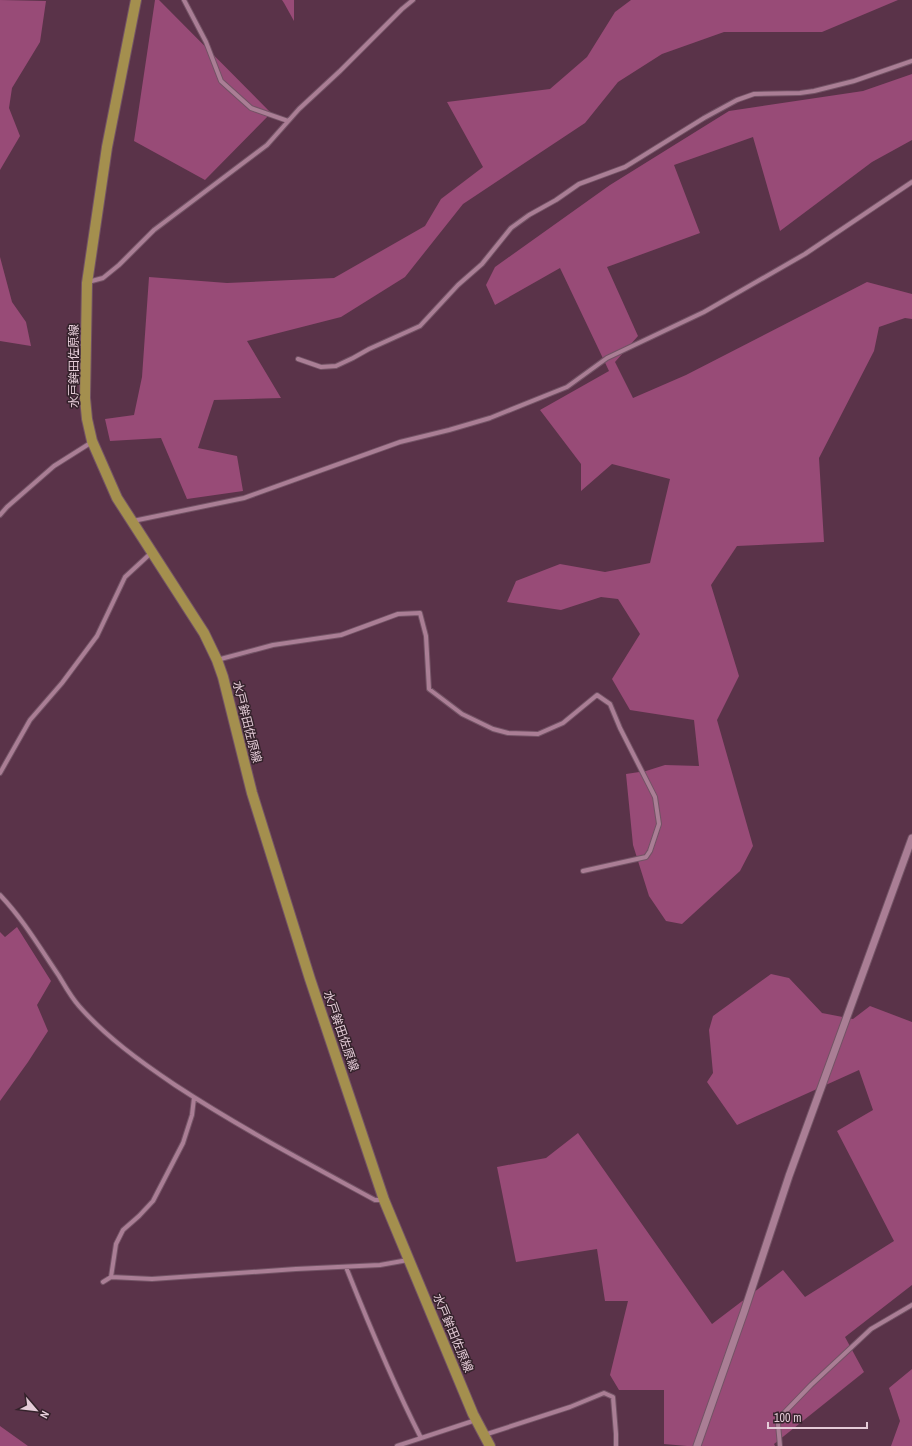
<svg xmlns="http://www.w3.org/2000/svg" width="912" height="1446" font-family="'Archivo Narrow','Noto Sans JP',sans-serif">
<rect width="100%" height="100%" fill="#5a3349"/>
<path fill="#984b77" d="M0,0L46,1L40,42L12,88L9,108L20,136L0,170Z
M155,0H159L271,113L205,180L134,141Z
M282,0H294V21L284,3Z
M631,0H898L822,32H724L662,54L618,82L585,123L463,204L405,277L341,317L247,341L281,398L214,400L198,448L237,456L243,491L187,499L161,438L110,441L105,419L134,415L142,377L149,277L227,283L334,278L425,226L441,199L483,167L447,102L550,89L587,57L615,12Z
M912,74V140L872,162L780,231L753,137L674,165L700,233L607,267L638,336L615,362L633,398L686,375L867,282L912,294V319L905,318L879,327L874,351L819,458L824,542L737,546L711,585L739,676L717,720L753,846L740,871L682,924L666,921L649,896L633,845L626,774L646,771L665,765L699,766L694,720L630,710L612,679L640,634L618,599L601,597L561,610L507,602L516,581L560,564L605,572L650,563L670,479L612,464L581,491V464L540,410L609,371L560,268L495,305L486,285L495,267L610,185L729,111L863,91Z
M0,257L12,302L26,322L31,346L0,341Z
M17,927L51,981L37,1005L48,1031L28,1062L0,1101V932L5,937Z
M771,974L789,978L822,1013L853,1019L870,1006L912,1022V1285L845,1337L864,1372L774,1444L775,1446H687L664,1444V1390H619L610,1375L628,1301H605L597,1249L516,1262L497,1167L546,1158L578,1133L712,1324L783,1270L805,1297L894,1241L837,1131L873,1110L859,1070L737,1125L707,1082L713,1073L709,1030L713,1016Z
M912,1369V1446H891L900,1421L889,1388Z
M0,1426L28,1446H0Z"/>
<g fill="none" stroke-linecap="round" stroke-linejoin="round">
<g stroke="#735365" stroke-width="6">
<path id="minor" d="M184,0L206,42L221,81L251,108L288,121
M88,282L103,278L119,265L154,230L267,145L299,109L340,71L402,9L413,0
M298,359L321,367L336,366L353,358L369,349L420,326L458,285L482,264L511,228L529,215L556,200L579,184L625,167L704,118L737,100L754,94L800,93L814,91L854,81L912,61
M0,515L7,507L54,466L92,442
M133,521L244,498L400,442L449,430L490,418L567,387L607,358L704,312L805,254L912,182
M217,660L273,645L341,635L398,614L420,613L426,636L429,689L462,714L493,729L508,733L538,734L563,723L597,695L610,704L620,728L655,797L659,824L650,851L646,857L583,871
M0,773L30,720L62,683L97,636L125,577L151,553
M0,895C23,919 40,948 59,976C65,986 71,997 79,1006C106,1037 141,1062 175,1085C239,1127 307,1163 375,1200H383
M346,1267C369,1325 393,1383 421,1438
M111,1277L116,1244L123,1230L139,1216L153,1201L183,1143L192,1115L194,1098
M103,1282L111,1277L152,1279L296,1269L380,1265L408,1260
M484,1435L570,1407L604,1393L613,1397L616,1434V1446
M397,1446L476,1420
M780,1446L778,1424L783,1414L811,1385L871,1329L912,1305"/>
</g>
<g stroke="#735365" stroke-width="9">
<path id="tertiary" d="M697,1446L744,1312L789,1176L912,838"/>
</g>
<g stroke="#735365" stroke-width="12">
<path id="primary" d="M136,0L107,147L87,283L85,398L87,419L92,441L117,498L204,633L217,660L223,677L252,793L310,979L384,1200L473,1414L490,1446"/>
</g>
<use href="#minor" stroke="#aa7e95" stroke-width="4"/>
<use href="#tertiary" stroke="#aa7e95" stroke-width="7"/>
<use href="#primary" stroke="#a48f4e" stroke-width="10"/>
</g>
<g text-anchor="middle" stroke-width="3" stroke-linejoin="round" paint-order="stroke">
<g font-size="12" fill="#e5ccd8" stroke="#34222b">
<text transform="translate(74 366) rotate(-90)" y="4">水戸鉾田佐原線</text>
<text transform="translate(247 722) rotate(76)" y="4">水戸鉾田佐原線</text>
<text transform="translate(341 1031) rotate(71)" y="4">水戸鉾田佐原線</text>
<text transform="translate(453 1333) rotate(67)" y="4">水戸鉾田佐原線</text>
</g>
</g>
<g transform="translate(36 1410) rotate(118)" stroke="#34222b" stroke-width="3" paint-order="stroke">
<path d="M0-3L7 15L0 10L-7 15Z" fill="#e5ccd8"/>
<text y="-6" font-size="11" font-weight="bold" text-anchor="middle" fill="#e5ccd8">N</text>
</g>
<path d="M768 1422v6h99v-6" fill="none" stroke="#e5ccd8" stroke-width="2"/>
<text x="774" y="1422" font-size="12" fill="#e5ccd8" stroke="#34222b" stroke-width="3" paint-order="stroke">100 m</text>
</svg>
